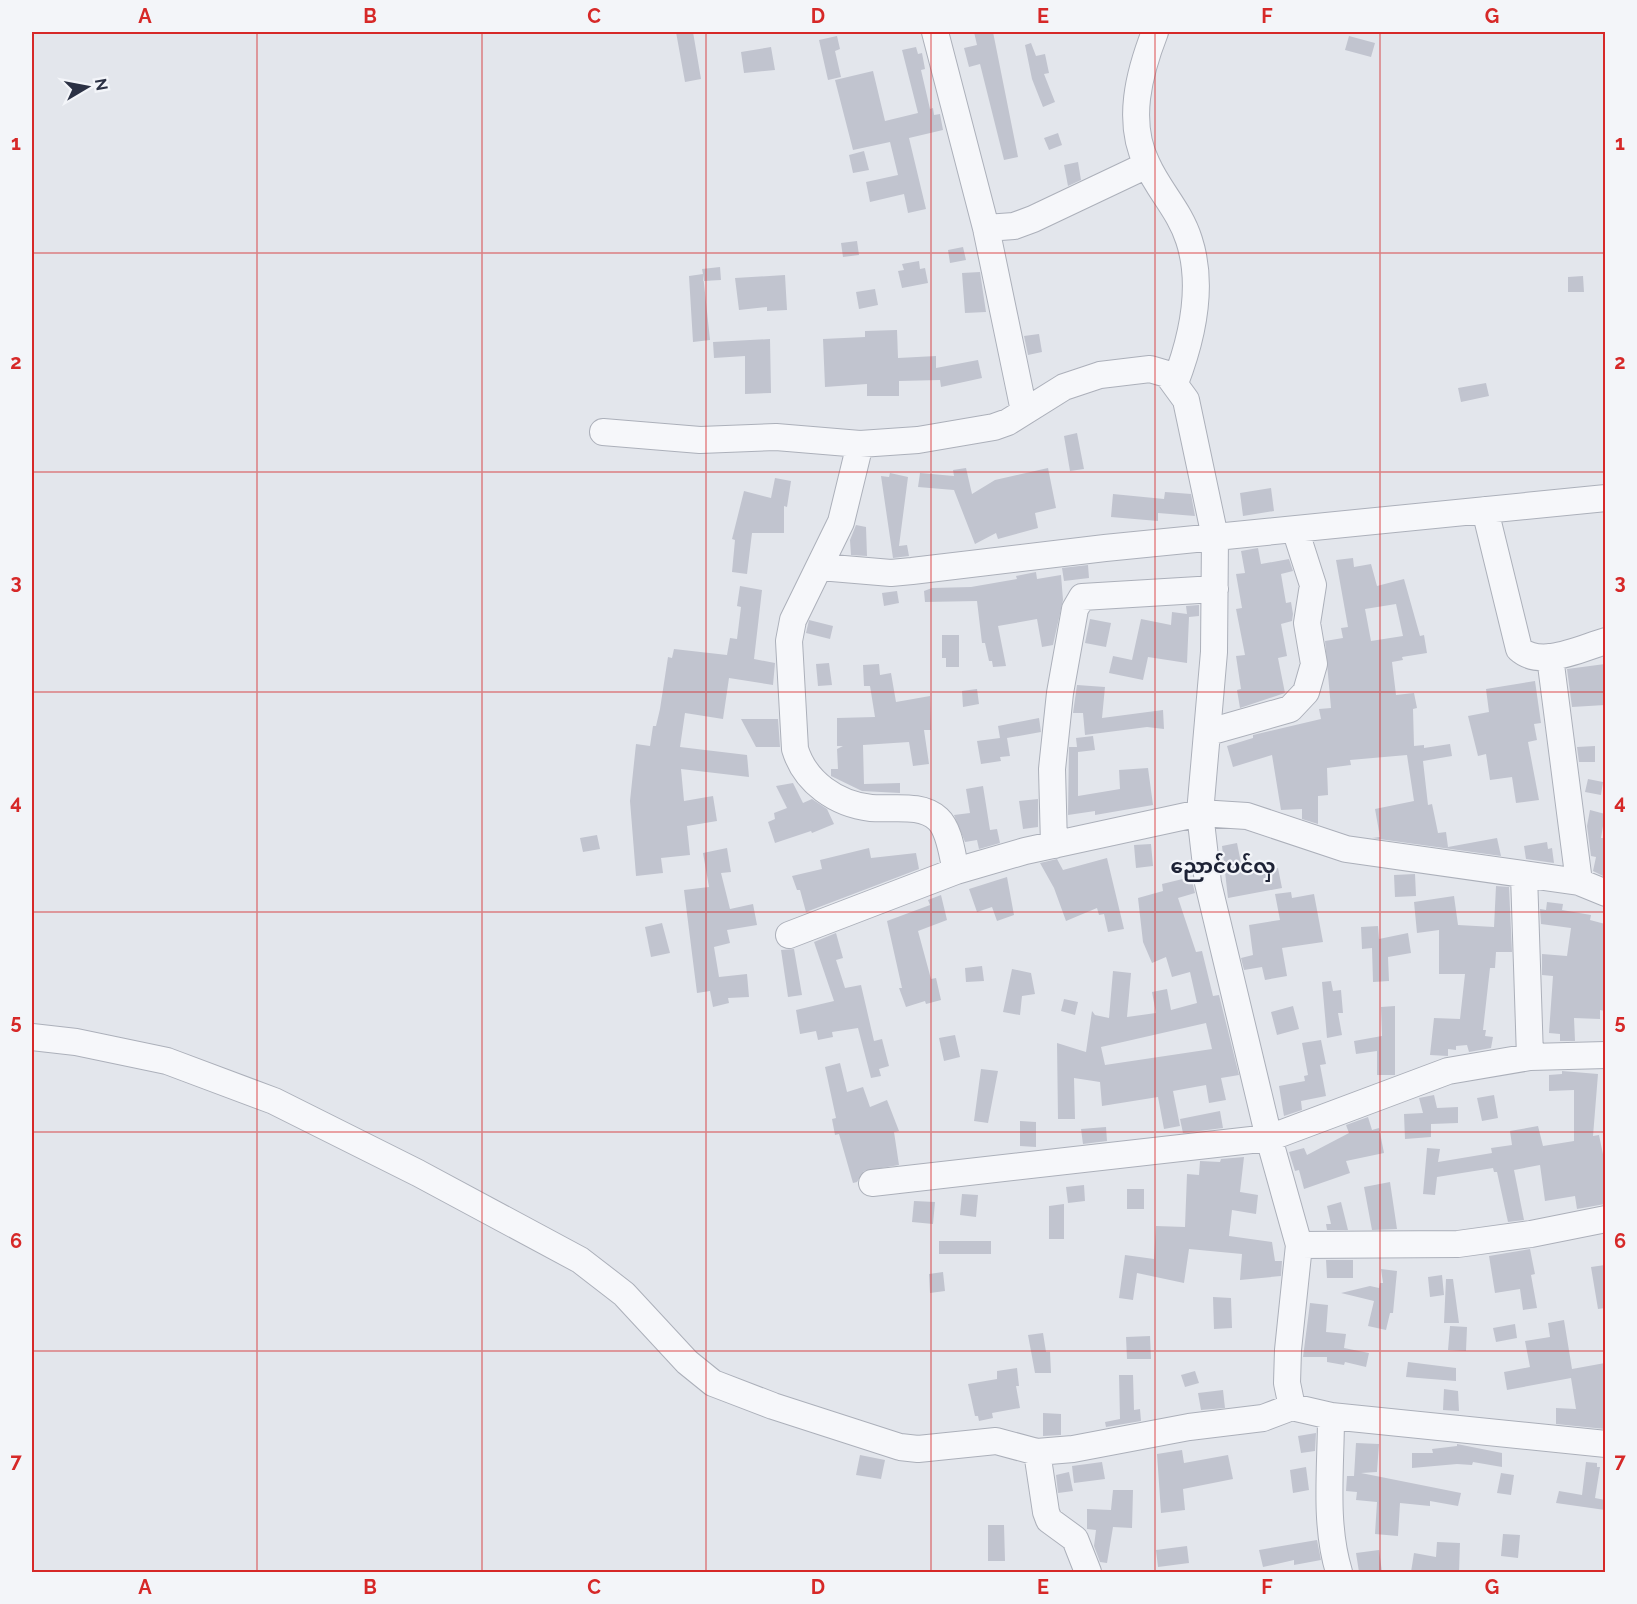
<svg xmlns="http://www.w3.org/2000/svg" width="1637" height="1604" font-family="Raleway,'Noto Sans Myanmar',sans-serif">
<rect width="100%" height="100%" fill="#e3e6ec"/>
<path fill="#c1c4cf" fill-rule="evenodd" d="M676,32H693L701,79L685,82Z
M974,32H993L1018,157L1004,160L980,64L969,67L964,48L977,45Z
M837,36L840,49L835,51L841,77L828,80L819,40Z
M1349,36L1375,43L1371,57L1345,50Z
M1031,43L1036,56L1045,54L1049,73L1044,74L1055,102L1043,107L1032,79L1025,45Z
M771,47L775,70L744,73L741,52Z
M916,47L918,54L922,53L925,69L921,70L930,109L933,108L934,115L940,114L943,130L909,138L926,209L908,213L904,194L870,202L866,182L898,175L890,142L853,150L835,80L873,71L885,121L918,113L902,50Z
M1058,133L1062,145L1049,150L1044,138Z
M864,151L869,170L853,173L849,155Z
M1078,162L1081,180L1068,186L1064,165Z
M857,241L859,255L843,257L841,243Z
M963,247L966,260L950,263L948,250Z
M919,261L920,269L925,268L928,283L902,288L898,271L904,270L902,264Z
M720,267L721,280L703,281V274L710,340L693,342L689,276L703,274L702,269Z
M980,272L986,312L965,313L962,273Z
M785,275L787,310L767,311V307L739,310L735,278Z
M1583,276L1584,292H1568V277Z
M875,289L878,305L859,309L856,292Z
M897,330L898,358L936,356V368L978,360L982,378L941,387L940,380L899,381V396H867V384L825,387L823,339L865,337V331Z
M1039,334L1042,352L1028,355L1024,336Z
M770,339L771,393L745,394V356L714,358L713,342Z
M1486,383L1489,396L1461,402L1458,388Z
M1077,433L1084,469L1070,471L1064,436Z
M966,468L972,494L995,480L1048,468L1056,508L1035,513L1038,528L998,539L996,533L975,544L954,490L918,487L920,473L954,476L953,470Z
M890,473L908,477L899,546L907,545L909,556L893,558L881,476L889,477Z
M775,478L791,481L787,507L784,506V533H752L747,574L732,572L735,540L732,539L744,491L771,498Z
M1271,488L1274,511L1243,516L1240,493Z
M1165,492L1191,494L1195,516L1158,513V521L1111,517L1113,494L1164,499Z
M856,525L866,527L867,556L851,555L850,540Z
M1258,548L1261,564L1289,559L1293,571L1281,574L1286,603L1291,602L1293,614L1292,621L1281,624L1287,656L1278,658L1285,693L1240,708L1237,690L1241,689L1236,656L1245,655L1236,609L1242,608L1236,574L1245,573L1241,551Z
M1353,558L1354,567L1371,564L1377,586L1404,579L1420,636L1424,635L1427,653L1402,657L1403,660L1392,662L1396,695L1414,693L1417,708L1413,709L1414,746L1424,745V748L1450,744L1452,756L1423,761L1428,805L1432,804L1438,833L1446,832L1448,847L1497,838L1501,856L1372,838L1380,837L1375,809L1414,801L1407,755L1350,760L1351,765L1327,768L1328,795L1318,796V824L1302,819V809L1281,810L1272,755L1233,767L1227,746L1253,738V735L1321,719L1319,709L1331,708L1325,641L1343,638L1341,628L1348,627L1336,560ZM1396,604L1403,636L1371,641L1365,609Z
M1088,565L1089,578L1064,581L1062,568Z
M1036,572L1037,579L1061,575L1063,600L1053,645L1042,647L1037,619L998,626L1006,666L993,667L992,661H989L985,643H982L977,601L925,602L924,591L932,588L971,587L1017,579L1016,576Z
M740,586L762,590L754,659L775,663L773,685L729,678L723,719L685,713L680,747L747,755L749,777L681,769L684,801L713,796L717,821L687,826L690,855L661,858L663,873L636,876L630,801L636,744L650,746L653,726H656L660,709L668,657L672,658L674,649L727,655L730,638L737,639L741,607L737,606Z
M897,591L899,603L884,606L882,593Z
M1199,605V616L1189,617L1187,663L1148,657L1143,680L1109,673L1113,656L1132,660L1141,619L1171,625L1172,612L1187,614L1186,606Z
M1090,619L1111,623L1106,647L1085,643Z
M809,620L833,626L830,639L806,633Z
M942,635H959V667H946V658H942Z
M829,663L832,685L818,686L816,664Z
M879,664L880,675L891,673L896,702L930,696L931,730H924L929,764L913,766L909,742L863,745L864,784L900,783V793L862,791L831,776V769H838L837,749L843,746H837V718L875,717L870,686H864L863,665Z
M1605,664V705L1572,707L1567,669Z
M1535,681L1541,723L1534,724L1537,740L1528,742L1539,800L1516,803L1512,777L1490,780L1486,754L1478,756L1468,716L1489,712L1486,689Z
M1077,685L1105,687L1102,718L1163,710L1164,729L1147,727L1085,735L1083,713H1073Z
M977,689L979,704L963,707L962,691Z
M1039,718L1041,732L1007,738L1010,756L1000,757L1001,761L981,764L977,741L1000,738L998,726Z
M741,719H778L780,747H756Z
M1093,736L1095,750L1078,752V749V796L1120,789L1119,770L1148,768L1153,805L1095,815V811L1068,815L1069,747H1077L1076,738Z
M1595,746V762H1579L1577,747Z
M1588,779L1603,782L1601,795L1585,792Z
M793,783L803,803L812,799L827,809L834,824L812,833L811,831L775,843L768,822L775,819L774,813L787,808L776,786Z
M983,786L990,830L997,829L1000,843L979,849L977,840L965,842L954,815L970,813L966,789Z
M1038,799V827L1023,829L1019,801Z
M1590,810L1605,814L1601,838H1605V877L1593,871L1596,857L1591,856L1587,826Z
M597,835L600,849L583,852L580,838Z
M1547,842L1548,849L1552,848L1554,863L1526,859L1524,846Z
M1237,843L1243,873L1278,868L1282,888L1228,898L1222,846Z
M1151,844L1153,866L1136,868L1134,845Z
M727,848L731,872L721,873L730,909L753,904L757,925L727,930L730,943L714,947L719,977L747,974L749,997L728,998L729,1003L713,1007L710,991L697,993L684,890L709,887L703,853Z
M869,848L871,858L916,853L919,869L806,912L800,890H797L792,876L822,869L820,860Z
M1107,858L1124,929L1108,932L1104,914L1099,915L1097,908L1066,921L1054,888L1040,863L1057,859L1063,870Z
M1415,874L1416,896L1395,897L1394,875Z
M1007,877L1014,915L997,921L992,907L977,912L969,889Z
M1191,877L1195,893L1178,898L1196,952L1202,951L1213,996L1219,995L1239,1075L1221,1078L1226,1100L1209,1103L1206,1085L1173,1091L1180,1126L1164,1129L1158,1097L1102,1106L1100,1082L1074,1078L1075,1119H1058L1057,1043L1086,1052L1092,1011L1095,1015L1109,1018L1113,971L1131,973L1127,1017L1156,1013L1152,992L1167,989L1171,1010L1197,1003L1190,972L1172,977L1166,957L1152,963L1143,942L1138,898L1163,891L1162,884ZM1206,1023L1212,1049L1105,1065L1101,1047Z
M1496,886L1509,887L1512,952H1496L1495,968H1490L1483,1030H1486L1485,1036L1493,1037L1491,1048L1469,1052L1467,1045L1456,1046V1050L1448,1049V1056L1430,1055L1434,1018L1460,1019L1465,974H1439V930L1417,933L1414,902L1454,896L1458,925L1494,927Z
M1291,892L1292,898L1314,894L1323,942L1282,948L1287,976L1265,980L1262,967L1244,970L1241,958L1253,955L1249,925L1280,920L1275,894Z
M941,895L947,920L918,931L931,979L936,978L941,1000L926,1004L925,1001L906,1007L899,988H902L887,921L930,905L928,900Z
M1547,902L1563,904L1562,910L1591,915L1590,920L1605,924V1011L1600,1010V1019L1574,1018L1575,1041H1560V1034L1549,1033L1553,976L1542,975V954L1567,956L1571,928L1541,924L1540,909L1546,910Z
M662,923L670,953L651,957L645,927Z
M1378,926L1379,939L1408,933L1411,953L1388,957L1389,981L1373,982L1372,948L1362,949L1361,927Z
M836,933L843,958L836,960L845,988L861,985L874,1041L882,1039L889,1066L879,1069L881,1076L871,1078L858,1028L832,1032L833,1037L818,1040L816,1031L800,1034L796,1010L834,1001L814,942Z
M794,949L802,995L788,997L781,950Z
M982,966L984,981L966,982L965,968Z
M1012,969L1031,973L1035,994L1022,996L1020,1015L1003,1012Z
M1331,981L1333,991L1341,990L1343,1013H1338L1342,1035L1327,1038L1322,982Z
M1064,999L1078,1002L1075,1015L1061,1011Z
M1293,1006L1299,1029L1277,1035L1271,1012Z
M1395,1006V1075H1377V1051L1356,1054L1354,1041L1382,1036L1381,1007Z
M955,1035L960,1057L944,1061L939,1038Z
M1321,1040L1326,1064L1320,1065L1326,1096L1301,1101L1302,1110L1284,1116L1279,1086L1305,1081L1304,1076L1308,1075L1302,1043Z
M840,1063L847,1092L863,1087L870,1107L887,1100L899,1131L894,1132L899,1165L864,1171L857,1182L853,1183L839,1134L835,1135L832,1119L836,1118L825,1067Z
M981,1069L998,1071L988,1123L974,1121Z
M1562,1071L1598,1074L1593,1136L1599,1135L1605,1164V1204L1577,1209L1575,1196L1545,1201L1540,1165L1514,1170L1524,1220L1508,1222L1497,1172H1494L1493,1168L1437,1177L1435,1195L1423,1194L1427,1148L1440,1149L1438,1162L1492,1153L1491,1148L1512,1145L1510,1131L1538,1126L1543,1146L1574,1141V1090L1549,1091V1075L1562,1074Z
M1434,1095L1437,1108L1458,1107V1123L1431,1124V1137L1405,1139L1404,1114L1423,1113L1419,1098Z
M1494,1095L1498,1118L1482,1121L1477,1098Z
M1220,1111L1223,1128L1183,1133L1180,1119Z
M1368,1117L1372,1130L1379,1128L1384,1153L1346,1161L1350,1173L1304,1189L1299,1170L1295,1171L1289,1152L1304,1148L1307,1155L1349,1133L1346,1125Z
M1020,1121L1036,1122V1147L1020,1146Z
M1106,1127L1107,1141L1083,1144L1081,1129Z
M1244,1157L1240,1192L1258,1195L1256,1214L1232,1210L1229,1236L1272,1242L1275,1261H1282L1281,1276L1240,1280L1242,1254L1189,1249L1184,1283L1137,1273L1133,1300L1119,1298L1125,1255L1154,1259L1156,1226L1185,1227L1187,1174L1199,1175L1200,1161L1220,1162L1221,1159Z
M1390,1182L1397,1229L1372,1230L1364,1187Z
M1084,1185L1085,1201L1068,1203L1066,1187Z
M1127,1189H1144V1209H1127Z
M962,1194L978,1195L976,1217L960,1215Z
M914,1201L935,1202L933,1224L912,1222Z
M1341,1202L1348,1230H1327L1326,1224H1331L1327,1206Z
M1064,1204V1239H1049V1206Z
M939,1241H991V1254H939Z
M1530,1249L1535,1274L1531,1275L1537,1308L1523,1310L1520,1289L1495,1293L1489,1256Z
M1326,1260H1353V1278H1327Z
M1605,1265V1308L1598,1309L1591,1267Z
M1381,1269L1397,1271L1393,1313H1390L1386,1330L1368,1326L1374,1301L1341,1293L1370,1286L1379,1288L1380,1283H1383Z
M943,1272L945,1291L930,1293L929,1274Z
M1442,1275L1444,1295L1430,1297L1428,1277Z
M1446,1279H1453L1459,1323H1444Z
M1213,1297L1231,1298L1232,1328L1214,1329Z
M1310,1303L1328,1305L1326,1332L1346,1334L1344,1348L1369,1353L1366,1367L1345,1362L1344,1365L1327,1362V1357H1303Z
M1564,1320L1572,1369L1605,1363V1429L1556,1424V1408L1576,1409L1571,1378L1507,1390L1504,1372L1530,1367L1525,1341L1550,1337L1548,1323Z
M1515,1324L1517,1338L1496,1342L1493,1328Z
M1450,1326L1467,1327L1466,1351L1448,1350Z
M1043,1333L1046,1352H1050L1051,1373H1035L1028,1335Z
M1150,1336L1151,1359H1127L1126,1337Z
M1408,1362L1456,1368V1381L1406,1377Z
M1017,1368L1019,1386H1016L1020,1408L992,1413L993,1418L979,1421L978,1416H975L968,1384L997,1379V1371Z
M1195,1371L1199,1383L1185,1387L1181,1375Z
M1119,1375H1133L1134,1410L1140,1409L1141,1421L1106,1427L1105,1422L1120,1419Z
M1444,1389L1458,1391L1459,1411L1443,1410Z
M1223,1390L1225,1408L1201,1410L1198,1393Z
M1043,1413L1061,1414V1435L1043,1436Z
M1316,1433L1315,1451L1301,1453L1298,1436Z
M1356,1443L1379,1444L1377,1472L1361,1473L1461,1493L1458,1506L1430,1501V1506L1400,1503L1398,1536L1375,1534L1377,1502L1356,1500L1357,1492L1346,1491L1347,1476H1354Z
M1457,1444L1502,1453V1467L1473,1462L1472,1465L1457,1464L1412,1468V1453H1433L1432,1449L1457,1446Z
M1182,1450L1184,1463L1228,1455L1233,1479L1183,1489L1185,1510L1161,1513L1157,1454Z
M860,1455L885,1460L881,1479L856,1475Z
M1102,1462L1105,1479L1074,1483L1072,1466Z
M1586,1462L1597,1463V1467H1600L1595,1498L1605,1500V1510L1556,1503L1559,1491L1582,1495Z
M1306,1467L1309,1490L1293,1493L1290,1470Z
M1069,1472L1073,1491L1058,1493L1056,1475Z
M1501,1473L1514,1475L1511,1495L1497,1493Z
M1113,1490H1133L1132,1528L1113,1527L1107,1563L1100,1562L1094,1546L1096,1530L1087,1529V1509L1111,1510Z
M988,1525H1004L1005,1561H988Z
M1503,1534L1520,1535L1518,1558L1501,1556Z
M1317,1540L1321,1560L1294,1565V1560L1263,1567L1259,1550Z
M1437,1542L1460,1543L1459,1572H1411L1414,1553L1436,1557Z
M1187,1546L1189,1563L1158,1567L1156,1550Z
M1379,1550L1382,1572H1359L1356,1553Z"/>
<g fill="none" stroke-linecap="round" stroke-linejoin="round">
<g stroke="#acb0ba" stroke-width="28">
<path id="minor" d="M935,32L986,228L1024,411
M1155,32C1139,73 1126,122 1147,164C1159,191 1180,211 1189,240C1204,286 1192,339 1175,383
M986,228L1014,226L1033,219L1147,165
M603,432L700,440L776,437L860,444L918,440L994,427L1008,422L1064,387L1100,375L1150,369L1167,374L1186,400L1215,537L1214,652L1200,813L1208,883L1269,1138L1299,1245L1288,1350L1287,1383L1292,1407
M860,444L841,522L793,620L789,641L795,749C805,782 836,804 871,808C892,810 921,803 938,819C950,830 952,855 956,871
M1485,510L1519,649C1541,669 1581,648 1606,641
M820,567L891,573L912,571L1105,548L1606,498
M1550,657L1579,882
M1209,732L1290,709L1306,692L1314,664L1307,623L1313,585L1295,529
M1054,845L1052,769L1060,693L1075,609L1082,597L1215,589
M1524,875L1530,1057
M789,935L956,871L1025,851L1200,813L1247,816L1346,849L1579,882L1606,893
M32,1037L76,1042L167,1061L274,1101L418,1173L580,1260L624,1294L687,1362L713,1383L773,1406L900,1447L918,1449L996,1441L1037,1452L1073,1449L1189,1427L1263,1418L1292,1407L1331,1416L1606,1444
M872,1183L1269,1138L1448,1071L1530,1057L1606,1055
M1299,1245L1458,1244L1531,1234L1606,1219
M1331,1416C1331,1468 1324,1523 1339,1572
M1037,1452L1046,1512L1049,1520L1075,1539L1088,1572"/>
</g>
<use href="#minor" stroke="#f6f7fa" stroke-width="26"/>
</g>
<path fill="none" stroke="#d62828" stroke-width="1.5" stroke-opacity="0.55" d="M257,32V1572M482,32V1572M706,32V1572M931,32V1572M1155,32V1572M1380,32V1572M32,253H1606M32,472H1606M32,692H1606M32,912H1606M32,1132H1606M32,1351H1606"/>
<g text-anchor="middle" stroke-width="4.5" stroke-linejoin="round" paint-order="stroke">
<g font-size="20" font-weight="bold" fill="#1d2235" stroke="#f3f5f9">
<text x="1223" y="873">ညောင်ပင်လှ</text>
</g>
</g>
<rect width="1637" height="1604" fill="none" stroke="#f3f5f9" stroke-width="66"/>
<g transform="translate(87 87) rotate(80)" stroke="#f3f5f9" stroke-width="4.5" paint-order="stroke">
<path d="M0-4.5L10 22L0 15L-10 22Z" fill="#2b3144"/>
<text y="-9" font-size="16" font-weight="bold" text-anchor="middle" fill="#2b3144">N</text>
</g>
<rect x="33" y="33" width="1571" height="1538" fill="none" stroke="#d62828" stroke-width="2"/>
<g font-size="20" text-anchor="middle" font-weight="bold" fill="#d62828">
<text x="145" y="23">A</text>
<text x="370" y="23">B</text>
<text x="594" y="23">C</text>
<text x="818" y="23">D</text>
<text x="1043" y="23">E</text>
<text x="1267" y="23">F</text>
<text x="1492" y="23">G</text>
<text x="16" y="150">1</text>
<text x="1620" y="150">1</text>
<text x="16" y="369">2</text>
<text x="1620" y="369">2</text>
<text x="16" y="589">3</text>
<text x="1620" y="589">3</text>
<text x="16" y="809">4</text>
<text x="1620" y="809">4</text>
<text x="16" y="1029">5</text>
<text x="1620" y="1029">5</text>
<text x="16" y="1248">6</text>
<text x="1620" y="1248">6</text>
<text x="16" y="1468">7</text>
<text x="1620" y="1468">7</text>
<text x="145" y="1594">A</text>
<text x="370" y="1594">B</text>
<text x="594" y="1594">C</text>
<text x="818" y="1594">D</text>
<text x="1043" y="1594">E</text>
<text x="1267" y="1594">F</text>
<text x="1492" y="1594">G</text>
</g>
</svg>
